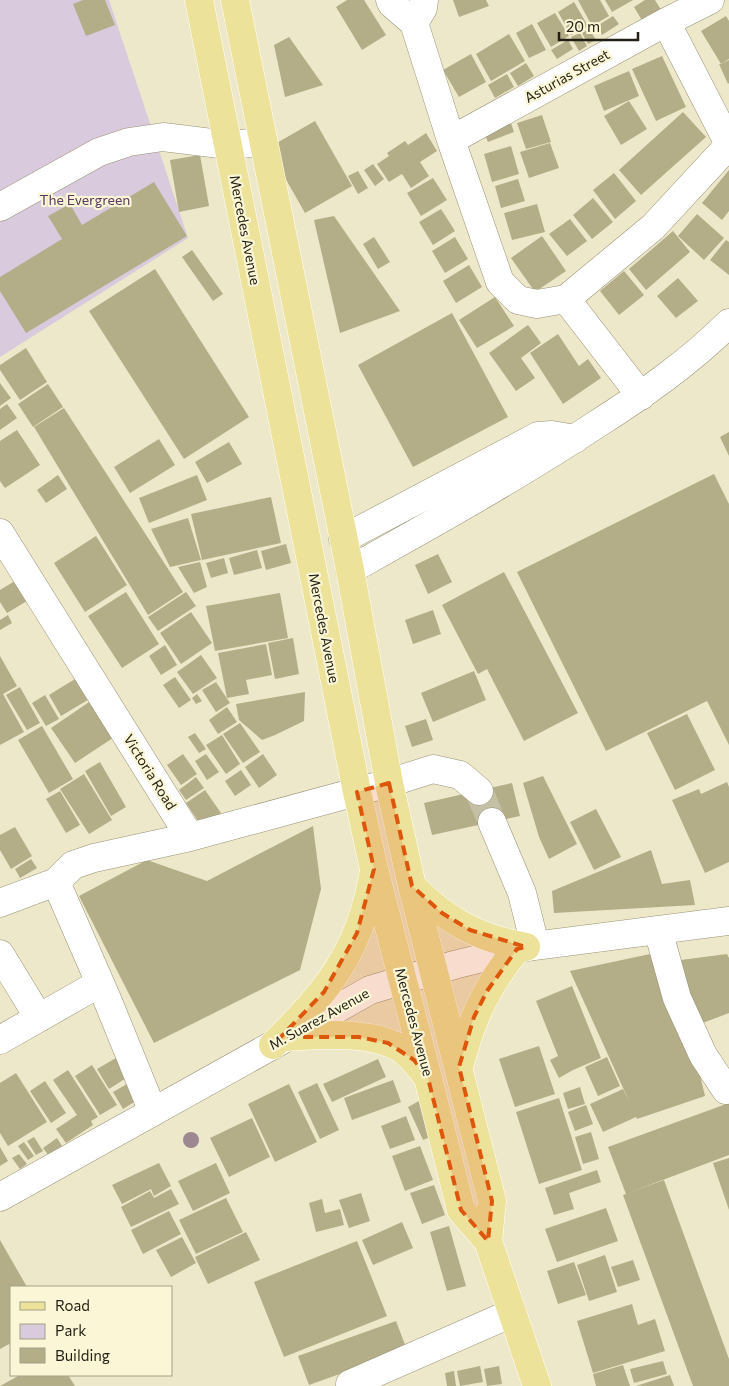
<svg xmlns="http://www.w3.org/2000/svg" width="729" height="1386" font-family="Commissioner,sans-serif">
<rect width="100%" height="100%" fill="#ede8c9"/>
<path fill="#dacadd" d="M0,0H109L188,238L0,357Z"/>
<path fill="#b3ae88" d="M83,0H105L115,25L86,36L73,4Z
M347,0H364L386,35L362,50L336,7Z
M453,0H486L489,6L459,17Z
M578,0H600L609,16L592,26Z
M605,0H633L612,12Z
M645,0H655L661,10L643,22L634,7Z
M574,2L588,26L571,35L558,12Z
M555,13L569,36L551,47L537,23Z
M613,16L619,24L602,35L597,26Z
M726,16L729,21V59L721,64L729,60V83L728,84L719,64H721L701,31Z
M532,24L546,50L529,58L516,33Z
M589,29L596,40L588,44L582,33Z
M580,33L587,46L579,51L571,37Z
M509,34L525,61L491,81L476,54Z
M289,37L323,85L285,97L274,45Z
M568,40L573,49L557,59L551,50Z
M471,54L486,82L459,97L443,70Z
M662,56L686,107L656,121L632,69Z
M526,63L534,76L518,86L510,73Z
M629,71L639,96L604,111L594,86Z
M507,74L514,87L495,98L488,85Z
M629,101L647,129L621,145L604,116Z
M683,112L706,137L641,195L619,170Z
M542,115L551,142L526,149L517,123Z
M510,120L514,132L488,142L483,130Z
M315,121L352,186L305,213L268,148Z
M426,133L437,151L420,162L429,176L411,188L402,174L389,182L377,164L389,156L387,153L405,141L408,145Z
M550,143L559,168L529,178L520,152Z
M511,146L519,174L492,182L484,154Z
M200,155L209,206L179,212L170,160Z
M373,164L384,179L375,186L364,170Z
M729,170V211L722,220L702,203Z
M358,171L368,188L358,194L348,176Z
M614,173L636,201L615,219L593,190Z
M433,178L447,200L421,216L407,193Z
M518,179L525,201L501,208L495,186Z
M154,182L187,236L26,333L0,291V277L62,239L48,216L70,204L82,225Z
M593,198L613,222L592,239L573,215Z
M537,204L545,232L512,240L504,213Z
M441,209L455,231L433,245L419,222Z
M697,214L724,238L704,260L678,236Z
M334,216L400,311L340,333L314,220Z
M570,219L587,241L567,256L549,234Z
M673,231L690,252L646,290L629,269Z
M542,236L566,271L535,292L511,258Z
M374,237L390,262L378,269L363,244Z
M455,237L468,259L445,273L432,251Z
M726,240L729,242V275L710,260Z
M192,250L223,294L213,301L182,257Z
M469,265L482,287L456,303L443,281Z
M155,269L249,417L184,459L89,311Z
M624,271L644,295L619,315L600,291Z
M678,278L698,301L676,318L657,296Z
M495,297L514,326L477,348L459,320Z
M452,313L508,417L413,467L358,365Z
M528,325L541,343L521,358L535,378L516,391L489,353Z
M558,334L579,366L588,359L601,378L563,404L530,353Z
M26,348L47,382L20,400L0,370V365Z
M0,383L11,398L0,406Z
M48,384L63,407L33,427L18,404Z
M7,404L17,418L0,430V409Z
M64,408L183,592L148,615L34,427Z
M17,430L40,465L5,488L0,481V441Z
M729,432V456L720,437Z
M159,439L175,465L130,493L114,467Z
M229,442L242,464L207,483L195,462Z
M714,474L729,504V745L707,701L606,751L517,572Z
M58,475L67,489L46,503L37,490Z
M197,475L207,500L149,523L139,498Z
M271,497L281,543L202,560L191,514Z
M188,518L201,560L170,567L151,529Z
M96,536L127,585L85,612L54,563Z
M286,544L291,563L266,570L261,551Z
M257,550L262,568L234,575L229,558Z
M438,554L452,582L428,594L415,565Z
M224,558L228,573L211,578L206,563Z
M200,562L207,587L194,593L178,567Z
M504,572L578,713L524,741L487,669L478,674L442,605Z
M20,578L32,598L7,613L0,602V590Z
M126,592L159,644L122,668L88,616Z
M186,592L196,606L158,631L148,617Z
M280,593L288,638L215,651L206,606Z
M433,610L441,634L413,644L405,620Z
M191,612L212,643L181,664L160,633Z
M8,615L12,623L0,630V620Z
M293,638L299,674L275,679L268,643Z
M266,644L272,675L246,680L249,694L227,698L218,653Z
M165,645L177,665L161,675L149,656Z
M201,655L217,678L193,694L177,672Z
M0,656L17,686L3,694L24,732L0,745Z
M474,671L486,700L433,722L421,693Z
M83,674L96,695L61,716L49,695Z
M175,677L191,700L179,708L163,685Z
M216,682L230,703L216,712L202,690Z
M20,687L40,723L27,730L6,695Z
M305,692L304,721L275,735L262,740L239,720L236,704Z
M197,694L202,701L196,704L192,698Z
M45,695L59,719L46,726L32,703Z
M95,698L119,734L75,763L51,728Z
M227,707L237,722L218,734L209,720Z
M687,714L715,770L675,790L647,733Z
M426,719L433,740L412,747L405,726Z
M240,723L260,752L243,763L223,734Z
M42,726L73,779L49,793L18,740Z
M195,733L206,749L199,753L188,737Z
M222,735L240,764L226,774L206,745Z
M183,754L197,774L181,785L167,765Z
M206,754L219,772L207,780L195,761Z
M263,754L277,775L259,788L245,767Z
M100,762L126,807L111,816L85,771Z
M241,770L251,785L235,796L225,781Z
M84,774L112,820L89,834L60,789Z
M543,776L577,844L549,859L539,837L523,783Z
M196,777L204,788L186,800L179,790Z
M727,782L729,787V862L705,873L672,800L699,789L701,794Z
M512,783L520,816L432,835L424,803Z
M205,790L221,813L202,827L186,803Z
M60,791L80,825L66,833L46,799Z
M596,809L621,857L594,870L570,822Z
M313,826L321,889L300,970L154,1043L79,896L147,860L207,881Z
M15,827L32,856L11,869L0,850V835Z
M651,850L662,884L690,880L695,905L554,913L552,891Z
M31,859L37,868L20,878L15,869Z
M655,953L693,1046L705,1096L637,1119L636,1117L603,1132L590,1104L623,1089L629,1101L570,971Z
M727,954L729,958V1013L700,1024L673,961Z
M572,986L601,1058L573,1070L559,1078L550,1060L558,1056L536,1001Z
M539,1046L555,1094L515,1107L499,1059Z
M607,1057L620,1086L598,1096L585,1067Z
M116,1058L128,1077L109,1089L97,1069Z
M378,1059L386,1077L332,1102L323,1084Z
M92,1065L117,1105L100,1115L75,1076Z
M68,1070L98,1117L91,1121L93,1125L66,1143L56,1129L77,1115L53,1080Z
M16,1073L47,1122L8,1146L0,1133V1083Z
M134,1080L144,1096L123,1109L113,1092Z
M393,1080L401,1102L352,1120L344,1098Z
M45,1081L66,1113L51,1123L30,1091Z
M317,1083L339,1130L320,1139L298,1092Z
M289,1084L317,1142L275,1162L248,1104Z
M580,1087L585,1104L568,1109L563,1093Z
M559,1098L582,1170L539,1184L516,1112Z
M419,1101L435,1135L423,1140L408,1107Z
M729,1103V1155L628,1193L664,1180L729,1359V1386H693L623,1195L626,1194L608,1147Z
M586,1105L593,1124L575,1131L568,1112Z
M406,1116L415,1140L390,1149L381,1126Z
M252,1118L270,1157L229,1177L210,1138Z
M591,1132L599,1159L583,1164L575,1137Z
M34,1137L43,1151L36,1155L27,1141Z
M57,1138L62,1146L49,1156L43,1148Z
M24,1142L34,1156L28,1160L18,1146Z
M420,1146L433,1180L405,1191L392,1156Z
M0,1147L8,1161L0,1166Z
M19,1154L27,1164L20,1169L12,1158Z
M729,1158V1210L713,1163Z
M159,1163L171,1186L154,1196L151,1189L122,1204L112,1185Z
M216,1163L230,1193L193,1211L178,1181Z
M597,1170L601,1182L569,1193L574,1209L554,1215L545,1188Z
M434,1185L445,1215L422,1224L410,1193Z
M171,1189L179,1204L131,1227L121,1207L150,1191L156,1201L154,1198Z
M361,1193L370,1221L349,1228L339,1200Z
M226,1198L243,1232L196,1254L179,1220Z
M322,1199L325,1213L340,1209L344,1225L316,1232L309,1203Z
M606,1208L618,1241L557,1262L545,1229Z
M169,1211L181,1234L143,1254L131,1230Z
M402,1222L413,1248L373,1265L362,1240Z
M449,1226L466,1286L447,1291L430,1232Z
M246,1232L260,1260L208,1284L195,1257Z
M182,1237L196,1263L171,1277L156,1250Z
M0,1240L27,1287H11V1343L0,1349Z
M357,1241L387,1316L284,1357L254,1282Z
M605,1255L617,1292L589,1301L577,1265Z
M633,1260L640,1280L618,1287L611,1267Z
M574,1262L586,1295L558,1304L547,1271Z
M632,1304L638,1325L655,1319L665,1351L593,1373L577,1321Z
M396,1321L407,1350L309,1385L298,1356Z
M663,1361L667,1374L634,1383L630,1369Z
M623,1365L630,1386H596L593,1374Z
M480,1366L483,1382L460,1386L457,1371Z
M499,1366L502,1384L487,1386L484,1369Z
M454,1371L456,1386H447L445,1373Z
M20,1375H68L75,1386H0Z
M670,1375L674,1386H636Z"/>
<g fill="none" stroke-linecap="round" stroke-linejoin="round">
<path stroke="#c4c0a5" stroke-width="28" stroke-dasharray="28 14" stroke-linecap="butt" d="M479,791L492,822"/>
<g stroke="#979275" stroke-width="29">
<path id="minor" d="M390,0L392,4L414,23L451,140L500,282L518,300L537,304L566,299L653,227L729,145
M666,22L729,144
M414,23L423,8L424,0
M451,140L666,22L710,0
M0,207L99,152L129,142L163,137L228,145L263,142
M566,299L641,396
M0,533L190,837L389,783L433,769L460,775L479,791
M343,539L538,436L552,435L575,439
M350,570C432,524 515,478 594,426C641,396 689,363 729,323
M492,822L522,893L535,945
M0,903L56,882
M658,930L677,998L703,1055L726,1090
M0,954L39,1018
M0,1040L100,983
M153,1112L107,999L56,882L73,865L94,858L190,837
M0,1197L273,1045L370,990L454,965L526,947L729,921
M350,1384L512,1313"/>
</g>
<g stroke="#fff" stroke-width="29">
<path id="major" d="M199,0L357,792L374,869L428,1078L461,1210L488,1241L537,1386
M235,0L350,570L389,783L412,886L492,1201L488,1241
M412,886C446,921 478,938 526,947
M288,1037C321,1035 376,1030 404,1051C413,1058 420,1067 427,1077
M273,1045C327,992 359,953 373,876
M459,1067C471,1021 486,986 517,949"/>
</g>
<use href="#minor" stroke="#fff" stroke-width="28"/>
<use href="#major" stroke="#ede29a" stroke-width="28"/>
</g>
<circle fill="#9d8790" cx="191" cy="1140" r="8"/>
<path fill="#de560c" fill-opacity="0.2" stroke="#de560c" stroke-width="4" stroke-dasharray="10 6" stroke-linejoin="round" d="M389,783L412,886L442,913L470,930L526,947L517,949L487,991L474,1017L459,1067L492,1201L488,1241L461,1210L428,1078L414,1060L388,1043L359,1037H288L273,1045L324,992L357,933L374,869L357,792Z"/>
<g text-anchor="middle" stroke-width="4.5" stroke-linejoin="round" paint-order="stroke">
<g font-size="14" fill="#211f13" stroke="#faf6d6">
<text transform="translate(567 76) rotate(-29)" y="5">Asturias Street</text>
<text transform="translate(245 230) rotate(79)" y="5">Mercedes Avenue</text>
<text transform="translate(324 628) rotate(79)" y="5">Mercedes Avenue</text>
<text transform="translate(150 772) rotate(58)" y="5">Victoria Road</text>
<text transform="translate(319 1019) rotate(-29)" y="5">M. Suarez Avenue</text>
<text transform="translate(414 1022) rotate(75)" y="5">Mercedes Avenue</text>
</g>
<g font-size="14" fill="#5c3862" stroke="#faf6d6">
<text x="85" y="205">The Evergreen</text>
</g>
</g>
<rect x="10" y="1286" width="162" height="90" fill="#faf6d6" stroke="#a3a088"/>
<rect x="20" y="1302" width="25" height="8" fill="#ede29a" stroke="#a3a088"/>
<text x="55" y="1311" font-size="15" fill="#211f13">Road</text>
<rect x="20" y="1324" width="25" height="15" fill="#dacadd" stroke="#a3a088"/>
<text x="55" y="1336" font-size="15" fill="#211f13">Park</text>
<rect x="20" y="1348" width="25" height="15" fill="#b3ae88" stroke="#a3a088"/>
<text x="55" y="1361" font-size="15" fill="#211f13">Building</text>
<path d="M559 32v8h79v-8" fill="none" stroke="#211f13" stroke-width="2.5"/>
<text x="566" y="32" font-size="15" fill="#211f13" stroke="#faf6d6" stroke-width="4" paint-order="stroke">20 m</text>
</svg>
